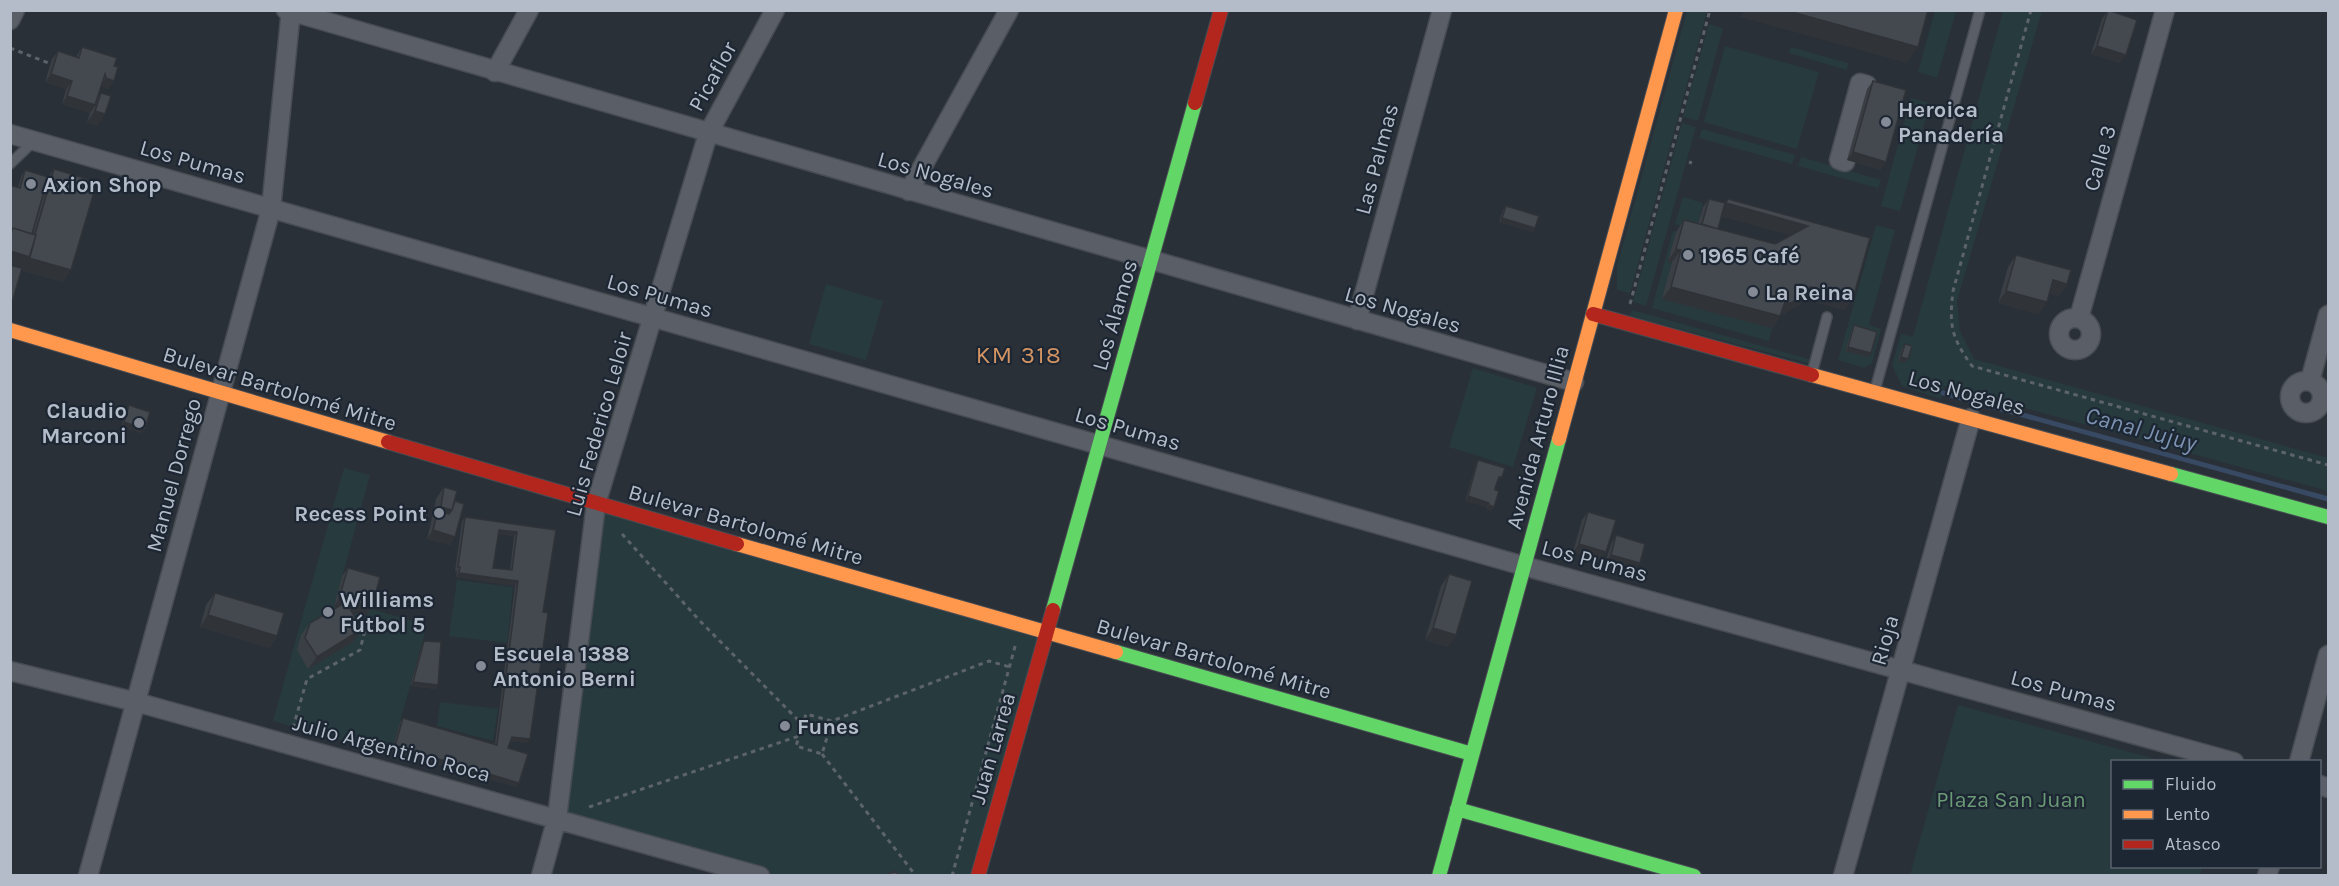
<svg xmlns="http://www.w3.org/2000/svg" width="2339" height="886" font-family="Karla,sans-serif">
<rect width="100%" height="100%" fill="#2a3038"/>
<path fill="#273a3e" d="M1687,11H1707L1630,293L1617,290V266Z
M1935,11H1956L1937,78L1918,72Z
M2003,11H2042L1957,301L1960,331L1974,359L2328,458V491L1944,386L1941,399L1902,386L1892,365L1901,334L1913,337Z
M1709,24L1723,28L1698,121L1683,117Z
M1725,46L1819,72L1797,149L1704,122Z
M1791,47L1848,63L1847,70L1789,53Z
M1911,98L1930,103L1900,211L1881,206Z
M1682,123L1696,127L1646,306L1633,302Z
M1702,129L1795,155L1792,164L1699,138Z
M1801,157L1881,180L1878,188L1798,166Z
M1683,197L1703,203L1696,230L1675,224Z
M1876,225L1895,230L1869,325L1881,329L1872,363L1864,368L1838,360Z
M1673,231L1676,232L1668,261L1672,262L1663,299L1772,328L1769,341L1652,308Z
M826,284L883,301L866,360L809,344Z
M1632,310L1812,360L1811,364L1630,316Z
M1473,368L1537,388L1513,467L1449,447Z
M344,468L370,475L334,606L366,615L368,608L427,625L391,754L273,721Z
M596,504L1047,631L978,875H760L557,818Z
M457,580L513,587L507,643L449,636Z
M440,702L498,709L493,741L437,726Z
M1958,705L2162,761L2112,762V866L2202,867L2200,875H1910Z"/>
<g fill="none" stroke-linecap="round" stroke-linejoin="round">
<path stroke="#384963" stroke-width="5" d="M1943,393L2328,499"/>
<g stroke="#484c53" stroke-width="12">
<path id="lane" d="M10,164L34,141
M1812,373L1827,317
M1875,390L1980,10"/>
</g>
<g stroke="#484c53" stroke-width="21">
<path id="street" d="M286,10L1574,382
M10,20L15,10
M495,72L529,10
M1860,83L1867,85L1845,162L1839,160Z
M10,134L1524,566L2234,762
M909,191L1009,10
M2059 334a16 16 0 1 1 32 0a16 16 0 1 1-32 0Z
M2079,318L2165,10
M1357,320L1442,10
M2290 397a16 16 0 1 1 32 0a16 16 0 1 1-32 0Z
M2310,381L2328,315
M10,671L136,702L760,876
M2299,762L2328,655
M2320,785L2328,788
M88,876L271,209L291,10
M541,876L557,818L596,504L708,134L775,10
M1843,876L1971,418
M2267,876L2270,866"/>
</g>
<g stroke="#484c53" stroke-width="16">
<path id="fast" d="M2171,474L2328,517
M1053,610L1195,103
M1116,652L1472,754
M1457,809L1694,876
M1439,876L1559,439"/>
</g>
<g stroke="#484c53" stroke-width="16">
<path id="slow" d="M10,330L388,442
M1812,375L2171,474
M1559,439L1676,10
M737,544L1116,652"/>
</g>
<g stroke="#484c53" stroke-width="16">
<path id="jam" d="M1195,103L1221,10
M1593,314L1812,375
M388,442L737,544
M978,876L1053,610"/>
</g>
<path stroke="#5d636a" stroke-width="3" stroke-dasharray="4.5 4.5" stroke-linecap="butt" d="M2031,10L1953,291C1949,325 1951,337 1972,366L2328,465
M10,48L51,64
M1689,162L1692,163
M1630,304L1710,10
M622,534L699,620L803,725
M832,721L822,754L796,746L806,714L832,721L989,661L1010,667
M293,728L307,679L360,650L366,626
M822,754L916,876
M589,807L799,736
M952,876L1016,643"/>
<use href="#lane" stroke="#5a5e66" stroke-width="9"/>
<use href="#street" stroke="#5a5e66" stroke-width="18"/>
<use href="#fast" stroke="#63d668" stroke-width="14"/>
<use href="#slow" stroke="#ff974d" stroke-width="14"/>
<use href="#jam" stroke="#b3261e" stroke-width="14"/>
</g>
<path fill="#3a3f45" fill-rule="evenodd" d="M2108,10L2120,63L2091,54L2102,19Z
M82,47L114,66V81L108,89L101,86L98,97L101,93L105,114L97,126L87,122L90,113L62,104L66,89L45,82L52,59L58,51L76,57Z
M1873,81L1881,170L1847,160L1867,89Z
M54,169L63,282L21,270L13,299L10,302V185L18,187L22,174L25,170L48,177Z
M1709,199L1725,203L1728,199L1870,238L1845,310L1803,299L1800,304L1782,315H1781L1772,328L1662,299L1672,262L1668,261L1676,232L1684,220L1698,223L1703,207ZM1721,216L1791,235L1775,244L1718,229Z
M1506,206L1535,228L1533,232L1499,222L1503,210Z
M2016,255L2067,284L2059,296L2049,293L2047,302L2038,314L1998,303L2008,267Z
M1854,325L1871,353L1868,357L1845,351L1852,329Z
M1905,344L1908,359L1905,363L1898,361L1902,348Z
M129,405L142,433L121,427L126,410Z
M1478,460L1499,482L1497,481L1495,490L1494,507L1491,511L1486,509L1487,507L1465,501L1476,464Z
M444,487L455,501V537L450,545L427,539L432,518L436,499Z
M1588,512L1606,552L1601,560L1573,552L1582,520Z
M465,517L556,530L543,612L527,743L510,741L508,748L519,783L517,787L392,751L400,722L403,718L495,744L515,586L456,577L457,571H455L462,521ZM498,534L514,536L510,570L493,568Z
M1616,535L1634,571L1605,563L1611,544Z
M348,568L366,616L352,612L354,641L308,669L297,650L301,635L310,623L336,607H334L342,576Z
M1449,574L1456,635L1448,647L1425,640L1441,586Z
M215,593L277,636L269,648L200,627L206,605Z
M424,641L438,685L435,689L410,686L422,645Z"/>
<path fill="#303338" d="M1744,10H1785L1918,47L1907,63L1740,17Z
M2122,10H2136L2133,14Z
M2097,46L2126,55L2120,63L2091,54Z
M51,74L72,81L66,89L45,82Z
M106,78L114,81L108,89L100,86Z
M67,96L95,105L90,113L62,104Z
M95,111L105,114L97,126L87,122Z
M1853,152L1886,162L1881,170L1847,160Z
M1726,203L1808,226L1799,238L1718,215Z
M1502,218L1535,228L1533,232L1499,222Z
M1676,249L1681,250L1672,262L1668,261Z
M10,251L71,270L63,282L21,270H10Z
M2053,280L2067,284L2059,296L2045,292Z
M1671,287L1780,316L1772,328L1662,299Z
M1810,287L1853,298L1845,310L1803,299L1800,304L1782,315L1776,314L1785,302Z
M2006,291L2047,302L2038,314L1998,303Z
M1848,347L1871,353L1868,357L1845,351Z
M1901,357L1908,359L1905,363L1898,361Z
M124,422L145,429L142,433L121,427Z
M1468,496L1489,503L1487,507L1465,501Z
M1489,505L1494,507L1491,511L1486,509Z
M441,507L452,510L444,522L438,510Z
M433,530L455,537L450,545L427,539Z
M499,530L517,532L514,536L496,534Z
M1579,544L1606,552L1601,560L1573,552Z
M1611,555L1640,563L1634,571L1605,563Z
M459,573L518,581L515,586L456,577Z
M339,598L372,607L366,616L334,607Z
M208,615L277,636L269,648L200,627Z
M1433,628L1456,635L1448,647L1425,640Z
M362,629L354,641L308,669L317,657Z
M413,682L438,685L435,689L410,686Z
M512,737L530,739L527,743L509,741Z
M395,746L519,783L517,787L392,751Z"/>
<path fill="#444950" stroke="#303338" stroke-width="1.5" fill-rule="evenodd" d="M1785,10H1928L1918,47Z
M2108,10L2137,20L2126,55L2097,46Z
M82,47L117,58L114,66L118,67L114,81L106,78L105,74L95,105L67,96L72,81L51,74L58,51L79,58Z
M1873,81L1906,90L1886,162L1853,152Z
M101,93L111,96L105,114L95,111Z
M54,169L97,182L71,270L29,258L36,235L35,234Z
M25,170L48,177L32,234L13,228L10,231V185L20,188Z
M1709,199L1725,203L1718,229L1702,224Z
M1728,199L1870,238L1853,298L1810,287L1808,292L1791,303L1785,302L1780,316L1671,287L1681,250L1676,249L1684,220L1775,244L1808,226L1726,203Z
M1506,206L1539,216L1535,228L1502,218Z
M13,228L36,235L30,257L10,251V235Z
M2016,255L2071,270L2067,284L2053,280L2047,302L2006,291Z
M10,265L22,268L13,299H10Z
M1854,325L1877,332L1871,353L1848,347Z
M1905,344L1912,346L1908,359L1901,357Z
M129,405L150,412L145,429L124,422Z
M1478,460L1505,468L1502,477H1499L1495,488V490L1499,491L1494,507L1489,505V503L1468,496Z
M444,487L457,491L452,510L441,507Z
M455,501L464,504L455,537L433,530L438,510L449,514L452,510Z
M1588,512L1616,520L1606,552L1579,544Z
M465,517L556,530L543,612L548,613L530,739L512,737L508,748L528,754L519,783L395,746L403,718L497,745L518,581L459,573L460,567H458ZM499,530L517,532L512,570L493,568Z
M1616,535L1645,544L1640,563L1611,555Z
M348,568L380,577L372,607L339,598Z
M1449,574L1472,581L1456,635L1433,628Z
M215,593L284,613L277,636L208,615Z
M346,602L362,629L317,657L305,638L310,623Z
M424,641L441,642L438,685L413,682Z
M896,871L898,876H883Z"/>
<g fill="#848b96" stroke="#1d2633" stroke-width="2">
<circle cx="1886" cy="122" r="6"/>
<circle cx="31" cy="184" r="6"/>
<circle cx="1688" cy="255" r="6"/>
<circle cx="1753" cy="292" r="6"/>
<circle cx="139" cy="423" r="6"/>
<circle cx="439" cy="513" r="6"/>
<circle cx="328" cy="612" r="6"/>
<circle cx="481" cy="666" r="6"/>
<circle cx="785" cy="726" r="6"/>
</g>
<g text-anchor="middle" stroke-width="4.5" stroke-linejoin="round" paint-order="stroke">
<g font-size="22" fill="#b4bcc9" stroke="#1d2633">
<text transform="translate(712 76) rotate(-61)" y="8">Picaflor</text>
<text transform="translate(2099 158) rotate(-74)" y="8">Calle 3</text>
<text transform="translate(1376 159) rotate(-75)" y="8">Las Palmas</text>
<text transform="translate(193 161) rotate(16)" y="8">Los Pumas</text>
<text transform="translate(936 174) rotate(16)" y="8">Los Nogales</text>
<text transform="translate(660 295) rotate(16)" y="8">Los Pumas</text>
<text transform="translate(1403 309) rotate(16)" y="8">Los Nogales</text>
<text transform="translate(1114 315) rotate(-74)" y="8">Los Álamos</text>
<text transform="translate(280 388) rotate(17)" y="8">Bulevar Bartolomé Mitre</text>
<text transform="translate(1967 392) rotate(15)" y="8">Los Nogales</text>
<text transform="translate(598 424) rotate(-74)" y="8">Luis Federico Leloir</text>
<text transform="translate(1128 428) rotate(16)" y="8">Los Pumas</text>
<text transform="translate(1537 437) rotate(-75)" y="8">Avenida Arturo Illia</text>
<text transform="translate(173 475) rotate(-75)" y="8">Manuel Dorrego</text>
<text transform="translate(746 524) rotate(16)" y="8">Bulevar Bartolomé Mitre</text>
<text transform="translate(1595 560) rotate(15)" y="8">Los Pumas</text>
<text transform="translate(1884 640) rotate(-74)" y="8">Rioja</text>
<text transform="translate(1214 658) rotate(16)" y="8">Bulevar Bartolomé Mitre</text>
<text transform="translate(2064 690) rotate(15)" y="8">Los Pumas</text>
<text transform="translate(392 748) rotate(15)" y="8">Julio Argentino Roca</text>
<text transform="translate(992 748) rotate(-74)" y="8">Juan Larrea</text>
</g>
<g font-size="22" font-weight="bold" fill="#b4bcc9" stroke="#1d2633" text-anchor="start">
<text x="1898" y="117">Heroica<tspan x="1898" dy="25">Panadería</tspan></text>
<text x="43" y="192">Axion Shop</text>
<text x="1700" y="263">1965 Café</text>
<text x="1765" y="300">La Reina</text>
<text x="127" y="418" text-anchor="end">Claudio<tspan x="127" dy="25">Marconi</tspan></text>
<text x="427" y="521" text-anchor="end">Recess Point</text>
<text x="340" y="607">Williams<tspan x="340" dy="25">Fútbol 5</tspan></text>
<text x="493" y="661">Escuela 1388<tspan x="493" dy="25">Antonio Berni</tspan></text>
<text x="797" y="734">Funes</text>
</g>
<g font-size="22" fill="#6b9a76" stroke="#1d2633">
<text x="2011" y="807">Plaza San Juan</text>
</g>
<g font-size="24" letter-spacing="1.5" fill="#d59563" stroke="#1d2633">
<text x="1019" y="363">KM 318</text>
</g>
<g font-size="24" font-style="italic" fill="#7c92b1" stroke="#1d2633">
<text transform="translate(2141 429) rotate(15)" y="8">Canal Jujuy</text>
</g>
</g>
<rect width="2339" height="886" fill="none" stroke="#b4bcc9" stroke-width="24"/>
<rect x="2111" y="760" width="210" height="108" fill="#1d2633" stroke="#59626f" stroke-width="1.5"/>
<rect x="2123" y="780" width="30" height="9" fill="#63d668" stroke="#59626f" stroke-width="1.5"/>
<text x="2165" y="790" font-size="18" fill="#b4bcc9">Fluido</text>
<rect x="2123" y="810" width="30" height="9" fill="#ff974d" stroke="#59626f" stroke-width="1.5"/>
<text x="2165" y="820" font-size="18" fill="#b4bcc9">Lento</text>
<rect x="2123" y="840" width="30" height="9" fill="#b3261e" stroke="#59626f" stroke-width="1.5"/>
<text x="2165" y="850" font-size="18" fill="#b4bcc9">Atasco</text>
</svg>
